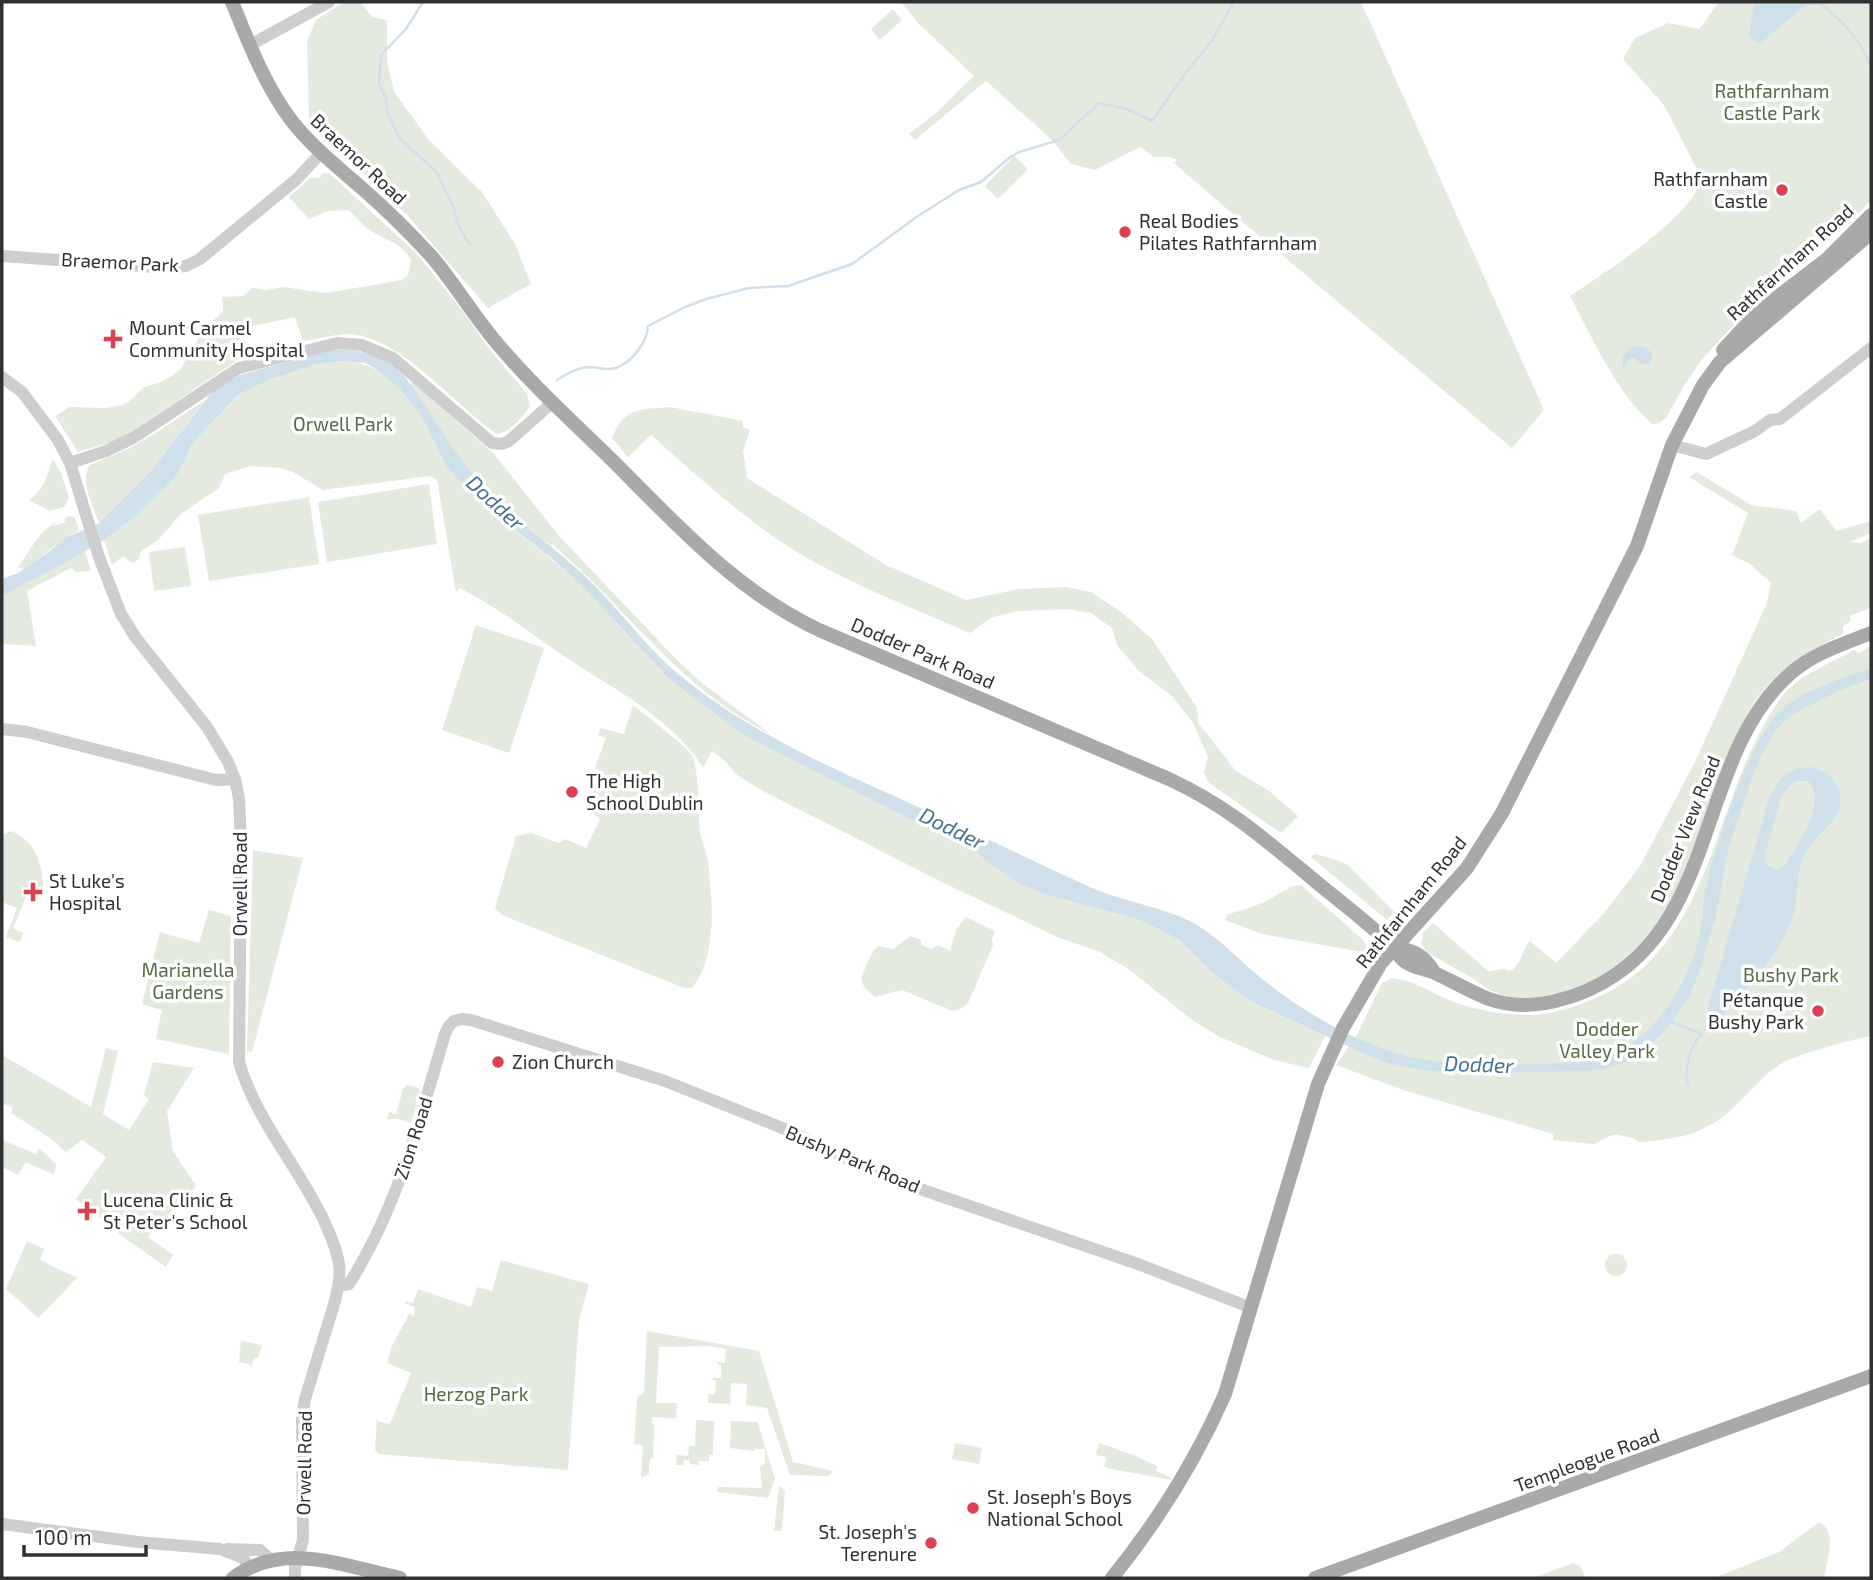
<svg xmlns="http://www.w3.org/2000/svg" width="1873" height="1580" font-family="'Exo 2',sans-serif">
<rect width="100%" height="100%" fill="#fff"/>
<path fill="#e4eade" d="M344,2H360L372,17L387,20V60L394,92L429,140L482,192L515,244L531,284L488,308L407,215L327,140L309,120L307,41L316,20Z
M901,2H1361L1544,410L1512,448L1220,203L1174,163L1177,160L1169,157H1154L1140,147L1095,170L1071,164L1051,139L986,81L915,140L909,134L937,112L974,76L917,22Z
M1719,2H1871V200L1855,218L1743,315L1703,358L1685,384L1666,418L1659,423L1652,424C1615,391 1593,339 1570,296C1601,275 1698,214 1701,177L1664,105L1623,59L1635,38L1668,23L1699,29Z
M893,9L902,20L880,40L871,29Z
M1014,156L1028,169L998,199L985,186Z
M329,173L418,255L463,312L495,356L527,394L530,406C523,417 510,432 497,434C454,405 399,334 346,334C332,335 317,339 303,341L295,317L238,329L245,355L119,440L78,452L55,416L70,407L107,408L123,405L132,399L144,387L159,383L172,376L180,370L204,330L223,311L222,297L243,296L252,288L266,290L283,287L326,293L402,280L408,275L411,260C401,242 386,241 370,230C362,225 356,217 349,210L328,211L309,219L289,197L310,178H320L322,174Z
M340,361C368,362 381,370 401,390L410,383H414L494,454L560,537L676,659L702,683L769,733C681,690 625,606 552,544L550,545L510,514L475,477L476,500L551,559L581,585L669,679L744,736L975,852L1017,882L1050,896L1137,919L1154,927L1179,940L1212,973L1252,1002L1325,1036L1309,1068L1274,1060L1220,1037L1192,1020L1130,970L1100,952L1060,938L946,884L763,791L737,775L725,761L712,751L703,768C674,719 613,689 567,658C530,633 500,609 460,588L456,592L437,480L430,476L323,490L293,472L280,468L251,466L225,474L219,488L182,513L158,540L141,551L138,560L132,563L123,556L112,565L104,540L130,521L183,464L191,445L238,395L269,380L315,365Z
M205,400L153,468L99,523C93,506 79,480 90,465L128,449L154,434Z
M670,407L743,421V427L750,430L743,451L747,478L886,565L966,600L1019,589L1066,587L1091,592L1121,612L1152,639L1197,708L1199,724L1236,771L1269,791L1298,816L1281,833L1209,783L1204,773L1208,757L1193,723L1172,696L1139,671L1117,645L1112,628L1091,613L1068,609L1018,611L990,618L970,633C907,605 840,581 783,543C735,511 694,473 651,435L628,457L612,438C625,406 640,410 670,407Z
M53,459L61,473L69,498L64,507L50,511L29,500C45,489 47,475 53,459Z
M1697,472L1751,505L1796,511L1801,523L1820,509L1836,531L1871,521V533L1849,542L1860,543L1871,538V608L1849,616L1851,621L1843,626V634C1812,649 1783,666 1761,693C1744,714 1733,743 1724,768C1695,844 1672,940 1594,979C1565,994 1522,1006 1492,991C1485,988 1480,983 1474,979C1459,970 1443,962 1428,953L1421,944L1423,933L1433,923L1488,971L1503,969L1510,971C1522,965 1521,951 1530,941L1556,963L1605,912L1640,866L1694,764L1767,603L1771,583L1750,564L1732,555L1748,513L1689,477Z
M429,484L437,544L327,562L318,502Z
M309,497L319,564L209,581L198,515Z
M71,516L75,518L79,530C59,541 43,556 24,569L18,567C30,551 40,529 59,521L51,527L65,522V518Z
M185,547L191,586L154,591L149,552Z
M85,550L91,571L76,572L71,568L27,591L36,646L2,644V596L56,568Z
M476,625L544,648L509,753L442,730Z
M1871,646V1036C1850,1040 1796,1054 1779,1065C1761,1077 1748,1094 1732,1109C1706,1134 1674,1140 1639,1142L1632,1138L1620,1135H1612L1594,1144L1553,1140V1134L1403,1090L1336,1065L1357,1035L1382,983L1392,978C1413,980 1432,993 1451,1001C1472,1010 1507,1015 1529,1015C1550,1015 1571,1008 1591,1000C1717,950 1710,796 1780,699C1798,675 1829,664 1854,650L1859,653Z
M633,705C642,713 691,749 693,757C700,781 697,807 700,832C702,843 707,853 708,863C713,899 717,959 692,988H684L502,915L495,908L516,836L531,833L559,843L565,839L586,848L600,819C587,811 589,803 591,789H594L600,771L595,768L606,738L598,735L600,728L624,734Z
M10,831C37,839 45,871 43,895L29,890L13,928L23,933L20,942L6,937L17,908L2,902V836Z
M253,850L303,858L252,1052L247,1051Z
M1314,854L1334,859L1348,865L1394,912L1387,920L1311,857Z
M1301,885L1363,940L1368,949L1367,953L1262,934L1225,920L1228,914C1241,911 1253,907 1266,901C1278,896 1287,886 1301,885Z
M209,910L231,916L229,1054L156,1039L162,1010L142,1004L160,932L199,943Z
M966,917L995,931L992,939L993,945L969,1001C963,1008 959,1012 950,1010L902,990L875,997L864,987L861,978L872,953L878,946L893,949L911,936L921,940V945L931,949L938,945L950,951L956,930Z
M106,1048L118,1051L103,1114L129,1130L149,1099L144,1095L153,1062L194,1068L167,1111L173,1151L196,1186L148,1237L173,1255L166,1267L123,1237L76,1199L106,1157L82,1140L66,1152L50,1138L11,1113L13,1108L2,1103V1055L91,1107Z
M407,1085L418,1088L420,1091L411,1123L398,1119H387L389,1112L396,1114L403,1089Z
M2,1140L36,1154L39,1148L56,1164L54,1175L26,1162L18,1175L2,1167Z
M27,1241L44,1249L40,1260L77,1278L38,1318L6,1289Z
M1605 1265a11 11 0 1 1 22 0a11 11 0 1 1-22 0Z
M501,1260L589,1284L579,1320L568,1470L378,1454L375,1449L377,1419L379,1422L390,1424L411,1373L387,1363L392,1346L409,1314L414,1316L415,1307L405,1303L406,1301L413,1303L418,1289L471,1307L477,1287L492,1291Z
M647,1331L759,1351L793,1462L833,1471L829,1476L790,1475L767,1408L746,1405L747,1384L731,1383L730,1404L708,1403V1394H715L716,1381L710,1378H721V1366L715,1362L725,1363L726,1349L710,1346L659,1347L656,1403H677L676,1418L652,1417V1425H654L653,1458H650L649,1474L641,1478L643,1445L634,1444L637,1398L644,1392Z
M241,1341L262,1345L258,1358H254L251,1368L249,1364L239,1362Z
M696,1420L714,1421L713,1455H709V1461H699V1465L690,1464V1460H684L683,1465H676L677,1455L688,1456L689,1446H695Z
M731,1421L757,1422L758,1424L775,1479L768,1498L717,1492L718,1487L762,1488L760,1467L765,1463V1449H755L754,1451L730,1448Z
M955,1443L982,1448L979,1464L952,1459Z
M1099,1443L1136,1456L1157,1466L1156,1471L1172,1478L1171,1480L1107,1468L1104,1466L1106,1457L1096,1455Z
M779,1485L785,1491L782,1531H774Z
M1819,1522C1838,1531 1827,1561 1824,1578H1714L1779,1552Z
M1573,1563L1580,1566L1585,1578H1533Z"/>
<path fill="#cfe0eb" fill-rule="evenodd" d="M1754,2H1822V5H1806L1759,44L1749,36Z
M1639,346L1647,348L1653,355L1650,364L1642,365L1635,358H1630L1623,369C1620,356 1626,348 1639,346Z
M335,349C356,350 374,352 392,365C403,373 410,383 418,395C437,422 454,453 476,478C509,517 552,544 589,580C622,612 650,653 687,681C760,739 844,773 927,811C982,836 1037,863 1092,888C1124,902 1169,908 1197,925C1220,939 1239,960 1260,977C1303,1012 1355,1043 1410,1057C1451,1066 1573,1069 1611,1054C1659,1036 1693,975 1701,927C1704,914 1702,900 1706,887C1716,843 1749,741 1780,711C1804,688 1842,679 1871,668V679L1832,694L1807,707L1789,717L1775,731L1757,764L1728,850L1716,916L1698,975L1689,998L1668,1027L1638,1057L1609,1068L1589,1071L1457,1073L1420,1070L1388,1063L1371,1057L1252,1002L1212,973L1179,940L1154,927L1137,919L1050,896L1016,882L975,852L744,736L669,679L581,585L551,558L476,500L445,464L423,418L401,390L376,369L365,363L340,361L315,365L269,380L238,395L191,445L183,464L175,477L130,521L104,540L56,568L2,596V579L18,573L51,550L65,538L99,523L153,468L208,397L221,384L243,374Z
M1810,767C1821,769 1831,774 1836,784C1853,818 1816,829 1804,856C1795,876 1799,898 1792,919C1782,952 1746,989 1723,1015L1716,1018L1710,1017L1707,1013L1708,1007L1769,799C1778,779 1788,768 1810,767ZM1798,781H1808C1828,800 1798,846 1785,865C1778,870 1775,869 1767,865L1765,856L1781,797L1789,786Z"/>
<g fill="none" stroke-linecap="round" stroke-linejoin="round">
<path stroke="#cfe0eb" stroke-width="2.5" d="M423,2L406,29L381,55L379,84L386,98L387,112L399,137L437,173L454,208L458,225L470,245
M1819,2L1842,22L1859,43L1871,66
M557,380C566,374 576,368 588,367C597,367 606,371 616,368C632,362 647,343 648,326L685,307L706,299L749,288L788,286L852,264L918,216L959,190L981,182L1009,158L1019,152L1059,140L1099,103L1127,109L1152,121L1185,74L1211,42L1234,2
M1669,1021L1702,1034C1689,1046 1684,1070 1688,1086"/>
<path stroke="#cecece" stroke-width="12" d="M250,45L329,2
M2,256L170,268L186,266L200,259L297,179L322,152
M2,377L22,392L58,440L70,463L99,557L121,614L136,638L207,727L228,762L235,779L239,798L241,844L239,1062C256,1121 300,1168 325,1223C331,1236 337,1250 339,1264C341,1276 338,1289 335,1301L305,1399L302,1419L303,1540L295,1567V1578
M1672,445L1706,454L1755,431L1770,420L1780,419L1871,348
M70,463L106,451L133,438L239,368L337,343L362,345L393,358L492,443L502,444L509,441L553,402
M2,729L27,732L216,780L235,779
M339,1286L349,1284C398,1207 419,1121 445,1034L449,1026L454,1021L462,1019L471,1020L665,1081L780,1127L872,1170L923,1190L1138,1264L1249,1307
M2,1524L138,1542L220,1549L243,1558L249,1567
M227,1549L260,1550L271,1560"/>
<path stroke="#a9a9a9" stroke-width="14" d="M232,2C249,43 264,84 291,120C311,146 339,168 364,190C388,211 410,233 432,257C455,284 473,315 496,342C531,384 572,421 611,459C675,523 736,591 819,630L1169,779C1225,805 1261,836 1308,875C1336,899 1367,921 1393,947C1396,951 1399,956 1403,960C1413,969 1425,968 1437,974C1454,982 1471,992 1489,999C1530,1014 1581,998 1615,975C1719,905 1700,752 1791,673C1814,653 1843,644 1871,633
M1723,350L1758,312L1827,259L1871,215
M1393,948C1413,949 1424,955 1434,972
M233,1578C284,1540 344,1566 400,1578
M1112,1578C1158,1521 1195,1462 1225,1394L1318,1084L1343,1028L1381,963L1467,868L1502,813L1637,546L1672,445L1703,385L1720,362L1871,233
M1315,1578L1871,1376"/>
</g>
<g fill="#db414e" stroke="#fff" stroke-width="2.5">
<circle cx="1782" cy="190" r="7"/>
<circle cx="1125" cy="232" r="7"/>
<path d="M109.5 328.5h7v7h7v7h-7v7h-7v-7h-7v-7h7z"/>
<circle cx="572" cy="792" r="7"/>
<path d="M29.5 881.5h7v7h7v7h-7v7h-7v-7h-7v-7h7z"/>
<circle cx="1818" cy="1011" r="7"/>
<circle cx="498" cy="1062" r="7"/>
<path d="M83.5 1200.5h7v7h7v7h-7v7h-7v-7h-7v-7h7z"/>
<circle cx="973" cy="1508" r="7"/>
<circle cx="931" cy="1543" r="7"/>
</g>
<g text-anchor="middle" stroke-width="7" stroke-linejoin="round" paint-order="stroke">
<g font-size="19" fill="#556b41" stroke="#fff">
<text x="1772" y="98">Rathfarnham<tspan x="1772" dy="22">Castle Park</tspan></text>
<text x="343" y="431">Orwell Park</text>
<text x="188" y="977">Marianella<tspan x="188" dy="22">Gardens</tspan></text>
<text x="1791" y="982">Bushy Park</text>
<text x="1607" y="1036">Dodder<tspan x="1607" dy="22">Valley Park</tspan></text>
<text x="476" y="1401">Herzog Park</text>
</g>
<g font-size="19" fill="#313131" stroke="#fff">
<text transform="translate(359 159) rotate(43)" y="7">Braemor Road</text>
<text transform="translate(120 262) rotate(3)" y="7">Braemor Park</text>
<text transform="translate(1790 262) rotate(-42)" y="7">Rathfarnham Road</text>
<text transform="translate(923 653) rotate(23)" y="7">Dodder Park Road</text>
<text transform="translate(1685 829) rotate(-68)" y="7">Dodder View Road</text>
<text transform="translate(240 884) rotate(-90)" y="7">Orwell Road</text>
<text transform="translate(1411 902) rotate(-51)" y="7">Rathfarnham Road</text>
<text transform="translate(413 1138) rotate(-72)" y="7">Zion Road</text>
<text transform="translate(853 1159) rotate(23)" y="7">Bushy Park Road</text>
<text transform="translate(1587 1460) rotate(-20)" y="7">Templeogue Road</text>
<text transform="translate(304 1463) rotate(-89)" y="7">Orwell Road</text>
</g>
<g font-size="19" fill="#313131" stroke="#fff" text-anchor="start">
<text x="1768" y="186" text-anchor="end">Rathfarnham<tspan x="1768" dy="22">Castle</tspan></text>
<text x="1139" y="228">Real Bodies<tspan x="1139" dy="22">Pilates Rathfarnham</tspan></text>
<text x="129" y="335">Mount Carmel<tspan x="129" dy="22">Community Hospital</tspan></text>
<text x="586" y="788">The High<tspan x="586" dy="22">School Dublin</tspan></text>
<text x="49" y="888">St Luke's<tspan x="49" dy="22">Hospital</tspan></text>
<text x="1804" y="1007" text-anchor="end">Pétanque<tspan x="1804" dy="22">Bushy Park</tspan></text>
<text x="512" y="1069">Zion Church</text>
<text x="103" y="1207">Lucena Clinic &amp;<tspan x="103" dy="22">St Peter's School</tspan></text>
<text x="987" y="1504">St. Joseph's Boys<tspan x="987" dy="22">National School</tspan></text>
<text x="917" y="1539" text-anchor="end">St. Joseph's<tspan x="917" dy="22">Terenure</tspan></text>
</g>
<g font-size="21" font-style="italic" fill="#43738f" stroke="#fff">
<text transform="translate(495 503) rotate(43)" y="7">Dodder</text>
<text transform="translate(952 829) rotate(26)" y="7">Dodder</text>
<text transform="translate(1479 1065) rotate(2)" y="7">Dodder</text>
</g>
</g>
<rect width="1873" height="1580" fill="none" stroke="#313131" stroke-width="7"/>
<path d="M24 1545v10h122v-10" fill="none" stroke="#313131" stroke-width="3.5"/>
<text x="35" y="1545" font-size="21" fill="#313131" stroke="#ffffff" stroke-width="5" paint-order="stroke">100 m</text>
</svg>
